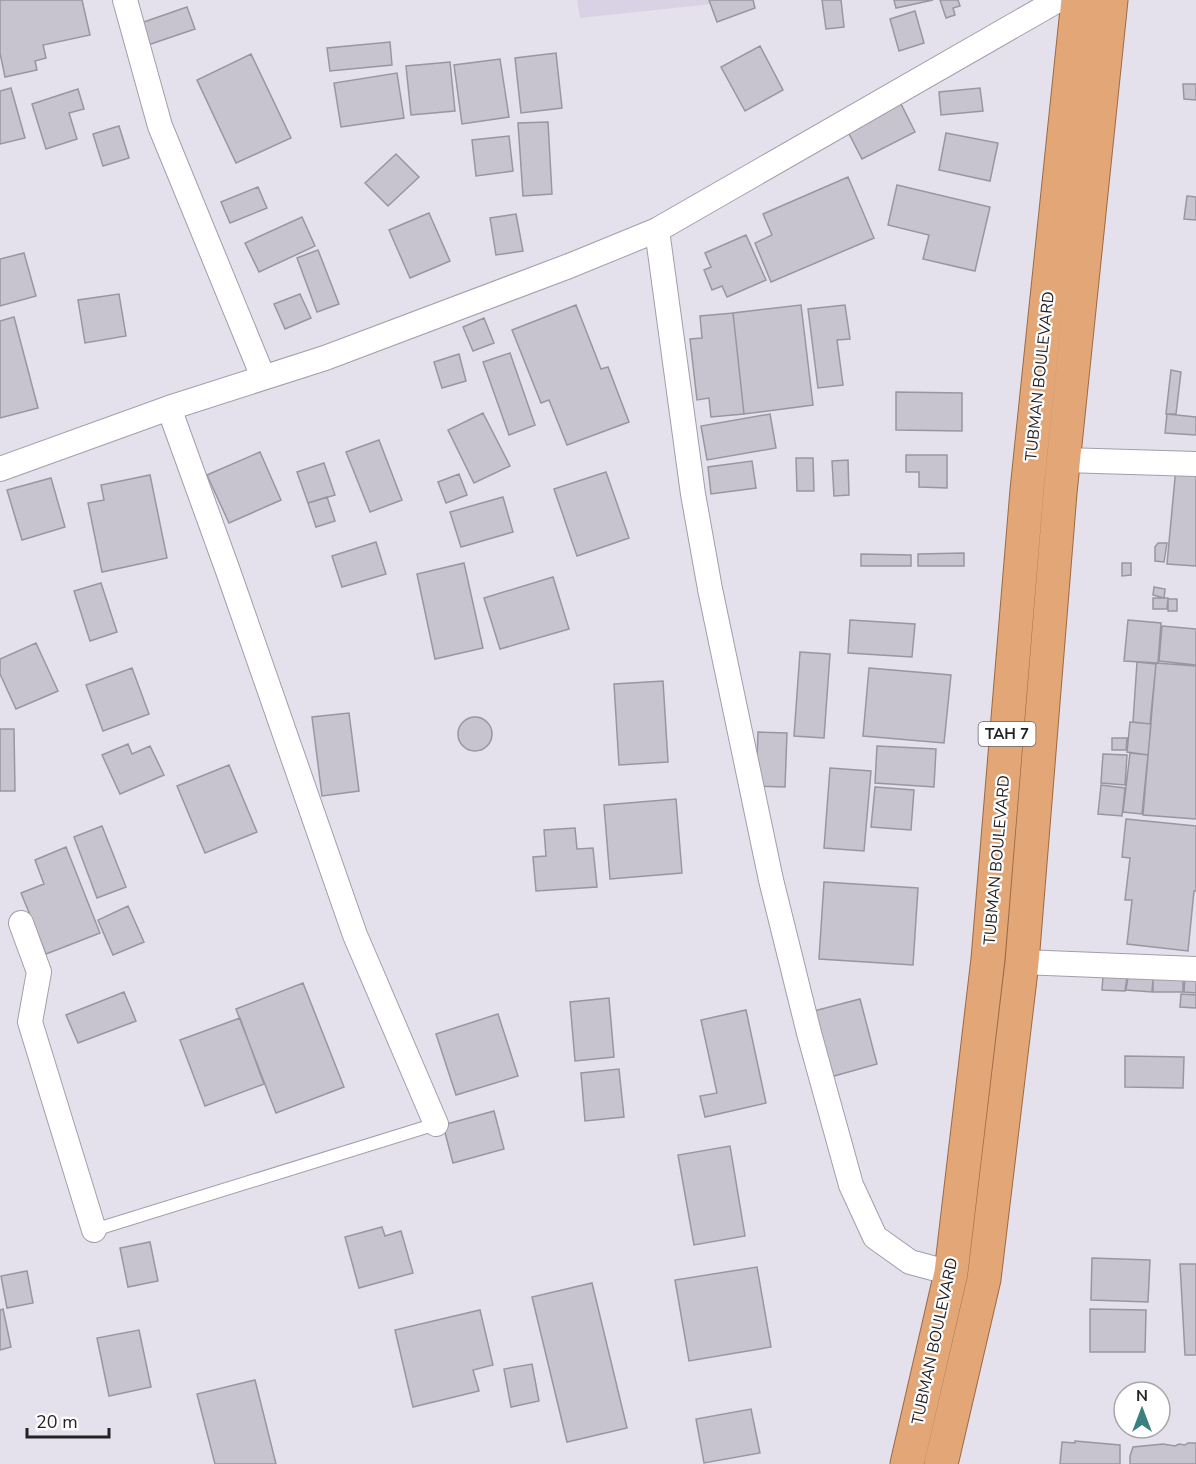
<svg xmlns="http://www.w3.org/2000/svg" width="1196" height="1464" font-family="'Nunito Sans',sans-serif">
<rect width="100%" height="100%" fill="#e4e0ec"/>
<path fill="#d9d2e5" d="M577,0H749L580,18Z"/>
<path fill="#c7c3cf" stroke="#9a96a1" stroke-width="1.5" d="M0,0H82L90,35L43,45L46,58L35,61L37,70L5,77L0,53Z
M709,0H753L755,8L717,22Z
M822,0H841L844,27L826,29Z
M894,0H933L896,8Z
M940,0H958L960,6L953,8L955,15L946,18Z
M187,7L195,29L145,46L138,24Z
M915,11L924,43L899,51L890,19Z
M390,42L392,65L330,71L327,48Z
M760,46L783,90L745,111L721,67Z
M556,53L562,108L521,113L515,58Z
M251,54L291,138L236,163L197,80Z
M500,59L509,117L462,124L454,65Z
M450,62L455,111L411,115L406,66Z
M397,73L404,118L341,127L334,83Z
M1183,84H1196V100L1184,99Z
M11,88L25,138L0,144V91Z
M980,88L983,111L941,115L939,92Z
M78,89L84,109L69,113L77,139L46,149L32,104Z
M899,100L915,132L862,159L846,128Z
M548,122L552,194L523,196L518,123Z
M119,126L129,158L103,166L93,134Z
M946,133L998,143L990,181L939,170Z
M509,136L513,171L476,176L472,140Z
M396,154L419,177L388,206L365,183Z
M848,177L874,238L771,282L755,243L772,235L763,214Z
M897,185L990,207L975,271L923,259L929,235L888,225Z
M258,187L267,208L230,223L221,202Z
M1187,196L1196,197V220L1184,219Z
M429,213L450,261L410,278L389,230Z
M516,214L523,251L496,255L490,218Z
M302,217L315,246L259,272L245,243Z
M746,235L766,280L727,297L722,286L712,290L704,270L711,267L705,253Z
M318,250L339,304L317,312L297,258Z
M24,253L36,296L0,306V259Z
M119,294L126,336L85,343L78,300Z
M300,294L311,318L285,329L274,304Z
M576,305L601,369L608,367L629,422L567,445L549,400L541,403L512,330Z
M801,305L813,405L744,414L733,313Z
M845,305L850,339L837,340L843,385L818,388L808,309Z
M733,313L744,414L711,417L709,398L697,400L690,339L702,338L700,316Z
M14,317L38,408L0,418V321Z
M484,318L494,343L473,351L463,327Z
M510,353L535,425L509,435L483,362Z
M459,354L466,381L442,388L434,362Z
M1171,370L1181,372L1176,414H1166Z
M896,392L962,393V431L896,430Z
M483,413L510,466L474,483L448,430Z
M770,414L776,448L707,460L701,426Z
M1167,414L1196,417V435L1165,433Z
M379,440L402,500L370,512L346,452Z
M260,452L281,500L229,523L207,475Z
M906,455H947V488L919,487V472H906Z
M796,458H813L814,491H797Z
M848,460L849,495L834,496L832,461Z
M752,461L756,488L711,494L708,467Z
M324,463L335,495L308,503L297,472Z
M1176,467L1196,469V566L1167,564Z
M606,472L629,538L577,556L554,489Z
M459,474L467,495L446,503L438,482Z
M150,475L167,558L102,572L88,503L104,500L101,485Z
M51,478L65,527L22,540L7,490Z
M327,497L335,521L316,527L308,503Z
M503,497L513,532L461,547L450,512Z
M376,542L386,574L342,587L332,556Z
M1158,543H1167L1164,562L1155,561V547Z
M964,553V566H918V554Z
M861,554L911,555V566H861Z
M464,563L483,648L435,659L417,574Z
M1122,563H1131V575L1122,576Z
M553,577L569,629L500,649L484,598Z
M101,583L117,632L90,641L74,591Z
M1154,587L1165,589L1164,598L1153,595Z
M1153,598H1168L1167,609H1153Z
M1168,599H1177V611H1168Z
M850,620L915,624L912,657L848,653Z
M1128,620L1161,623L1158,663L1124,661Z
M1162,626L1196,629V665L1159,661Z
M36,643L58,691L16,709L0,674V659Z
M800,652L830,654L824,738L794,736Z
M1137,662L1156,664L1150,724L1133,722Z
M1156,663L1196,666V819L1143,815Z
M132,668L149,714L103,731L86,685Z
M869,668L951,675L944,743L863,736Z
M663,681L668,762L619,765L614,684Z
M349,713L359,791L322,796L312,717Z
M458 734a17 17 0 1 1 34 0a17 17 0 1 1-34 0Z
M1130,722L1151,724L1148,755L1127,752Z
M0,729H14L15,791H0Z
M758,732L787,733L785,787L756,786Z
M1112,738H1127L1126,750H1112Z
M128,744L132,754L150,746L164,775L120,794L102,755Z
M877,746L936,749L934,787L875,783Z
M1130,753L1148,755L1142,814L1123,812Z
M1103,754L1127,755L1125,785L1101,783Z
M229,765L257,832L205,853L177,786Z
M830,768L871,771L864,851L824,848Z
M1101,785L1125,788L1122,816L1098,814Z
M875,787L914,790L911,830L871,827Z
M676,799L682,873L610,879L604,805Z
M1126,819L1196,826V891H1194L1188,951L1127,944L1132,900H1125L1130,858L1122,857Z
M102,826L126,887L97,898L74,837Z
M575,828L577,849L593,848L597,887L536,891L533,857L546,856L544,830Z
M66,847L100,933L46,954L21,893L44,884L35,860Z
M824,882L918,888L913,965L819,959Z
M128,906L144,942L113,955L98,920Z
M1103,976L1127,977L1125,991L1102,990Z
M1153,976L1183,977V992H1153Z
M1128,977L1153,979L1152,992L1126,990Z
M1185,977H1196V993L1184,992Z
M303,983L344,1087L276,1113L236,1009Z
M124,992L136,1021L78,1043L66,1015Z
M1181,994L1196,995V1008L1180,1007Z
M609,998L614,1057L575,1061L570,1002Z
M860,999L877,1064L827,1078L810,1012Z
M746,1010L766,1103L705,1117L700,1096L717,1093L701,1020Z
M498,1014L518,1076L456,1095L436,1034Z
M240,1018L264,1084L205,1106L180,1040Z
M1125,1056L1184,1057L1183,1088L1125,1087Z
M619,1069L624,1117L585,1121L581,1073Z
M494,1111L504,1149L453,1163L443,1125Z
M730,1146L745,1236L694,1245L678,1155Z
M382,1227L385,1236L401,1231L413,1273L359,1288L345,1237Z
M150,1242L158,1281L128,1287L120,1248Z
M1092,1258L1150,1260L1148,1302L1091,1300Z
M1180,1264H1196V1355H1185Z
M757,1267L771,1347L689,1361L675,1280Z
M27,1271L33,1303L7,1308L1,1276Z
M592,1283L627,1428L567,1442L532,1297Z
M3,1309L11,1347L0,1350V1310Z
M1090,1309L1146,1310L1145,1352H1090Z
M480,1310L493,1365L473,1370L479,1391L413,1407L395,1330Z
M139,1330L151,1387L109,1396L97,1338Z
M532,1364L539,1401L511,1407L504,1369Z
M255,1380L276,1464H215L197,1394Z
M751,1409L760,1453L704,1463L696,1419Z
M1075,1441L1120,1445V1464H1060L1062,1442L1075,1443Z
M1188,1443H1196V1464H1130V1456L1133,1447L1163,1444L1175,1446L1179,1444L1185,1445Z"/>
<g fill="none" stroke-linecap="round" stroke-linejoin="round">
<g stroke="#a29eaa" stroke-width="14">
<path id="service" d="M94,1230L436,1124"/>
</g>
<g stroke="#a29eaa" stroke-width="26">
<path id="minor" d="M125,0L160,126L263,377
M657,230L693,494L710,589L771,880L809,1033L851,1185L875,1237L910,1262L951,1273
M169,408L228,571L355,935L436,1124
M1064,460L1196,464
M0,469L169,408L325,358L569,266L657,230L1058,0
M21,923L39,972L30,1022L94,1230
M1022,962L1196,969"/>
</g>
<g stroke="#9c6a44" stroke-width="35">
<path id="trunk" d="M907,1464L951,1273L988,959L1027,490L1078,0
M941,1464L984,1279L1022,962L1060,493L1111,0"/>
</g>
<use href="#service" stroke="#fff" stroke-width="12"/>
<use href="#minor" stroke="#fff" stroke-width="24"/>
<use href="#trunk" stroke="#e3a676" stroke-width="33"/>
</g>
<g text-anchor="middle" stroke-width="4.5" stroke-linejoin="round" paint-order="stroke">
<rect fill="#fff" stroke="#666467" stroke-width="1.5" x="978.5" y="722" width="57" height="24" rx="4.5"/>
<g font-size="15" font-weight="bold" fill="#242226">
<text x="1007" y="739">TAH 7</text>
</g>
<g font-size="16" fill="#242226" stroke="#fff">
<text transform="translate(1039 376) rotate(-84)" y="6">TUBMAN BOULEVARD</text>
<text transform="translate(996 860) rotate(-85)" y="6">TUBMAN BOULEVARD</text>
<text transform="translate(934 1341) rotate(-78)" y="6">TUBMAN BOULEVARD</text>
</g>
</g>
<g transform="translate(1142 1410)"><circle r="28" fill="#ffffff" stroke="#a7a7a8" stroke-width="1.5"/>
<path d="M0-4.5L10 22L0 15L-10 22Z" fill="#388180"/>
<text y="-9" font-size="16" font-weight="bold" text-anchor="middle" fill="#242226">N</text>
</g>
<path d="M27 1428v9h82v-9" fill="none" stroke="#242226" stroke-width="3"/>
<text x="36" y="1428" font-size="18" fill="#242226" stroke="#ffffff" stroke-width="4.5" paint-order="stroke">20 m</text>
</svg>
